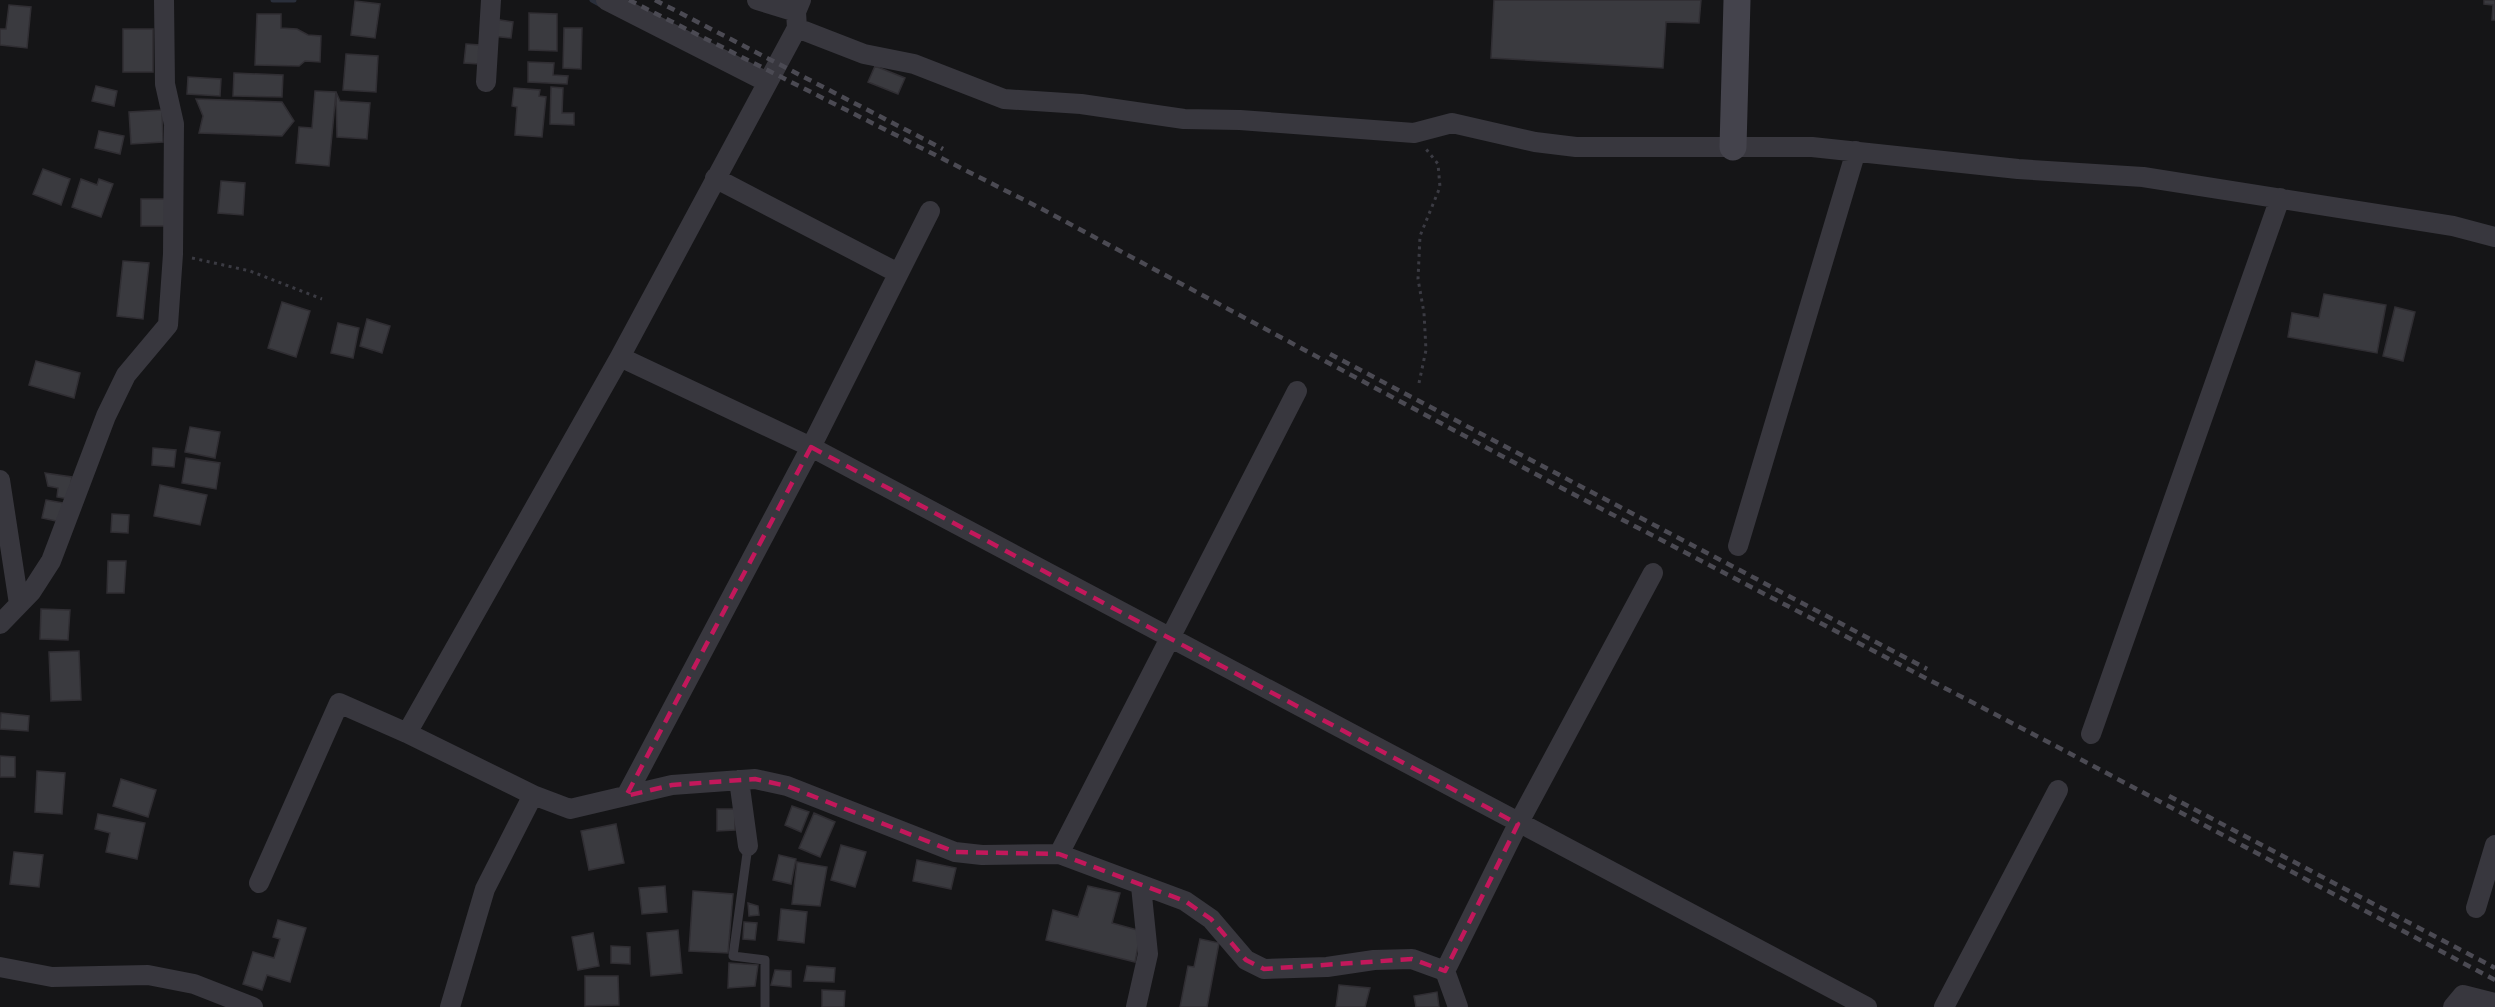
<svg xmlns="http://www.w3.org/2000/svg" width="2495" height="1007" font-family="Raleway,sans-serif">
<rect width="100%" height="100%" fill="#151517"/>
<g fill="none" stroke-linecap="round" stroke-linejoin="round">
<path stroke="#2a2f3b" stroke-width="5" d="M273,0H294
M592,0L603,6"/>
</g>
<path fill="#3a3a3f" stroke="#302e33" stroke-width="1.5" d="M1494,0H1701L1699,23L1666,22L1663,68L1491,58Z
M2484,0H2495V20H2492L2493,5L2484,4Z
M355,1L380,4L375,38L351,35Z
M9,5L31,7L27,48L0,45V29H6Z
M529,13L557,14V51L529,50Z
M257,14H281V28L297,29L308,35L321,36L320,62L305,61L299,66L255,65Z
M494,19L513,22L511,38L492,36Z
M564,28H582L581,69L563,68Z
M123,29H153V72H123Z
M466,44L480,45L479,64L464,63Z
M346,54L378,56L376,92L343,90Z
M528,62L554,63L553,75L568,76L567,84L528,82Z
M875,66L905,78L898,94L868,82Z
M234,73L283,75L282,97L233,96Z
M188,77L221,79L220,96L187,94Z
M96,86L117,91L114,106L92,101Z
M551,87L563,88L562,113H574V125L550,124Z
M514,88L540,90L539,96L546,97L542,137L515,135L517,107L512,106Z
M315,91L336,92L329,166L296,163L299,127L312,128Z
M336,92L340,101L370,103L367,139L337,137Z
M196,99L282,102L294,121L282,136L199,133L203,116Z
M162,110L163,142L131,144L129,112Z
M99,131L124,136L120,154L95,148Z
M43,169L70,179L61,205L33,194Z
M81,179L97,185L99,179L113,184L101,217L72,207Z
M221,181L245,183L243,215L218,213Z
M141,199H165V226H141Z
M123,261L149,263L143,319L117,316Z
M2324,294L2386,305L2377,353L2288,337L2292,313L2319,318Z
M282,302L310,311L296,357L268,348Z
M2395,307L2415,312L2403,361L2383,356Z
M367,319L390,326L382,353L360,346Z
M338,323L359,328L353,358L331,353Z
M36,361L80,373L74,398L29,385Z
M190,427L220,432L215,458L185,452Z
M153,448L176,450L174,467L152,465Z
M186,458L220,463L216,489L182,483Z
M45,473L72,477L68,499L57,497L58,488L48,486Z
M160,485L207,495L200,525L154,516Z
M46,500L64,503L61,522L42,518Z
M112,514L129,515L128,533L111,532Z
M108,561H126L124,593H107Z
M41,609L70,610L68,640L40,639Z
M79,651L81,700L51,701L49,652Z
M1,713L29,716L28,731L0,729Z
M0,756L15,757V777H0Z
M37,771L65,773L62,814L35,812Z
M121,779L156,790L148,817L113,806Z
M792,806L809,812L801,832L785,825Z
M717,809H735V830L717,831Z
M814,813L835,822L820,857L799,848Z
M98,814L145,823L137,859L106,852L110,833L95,829Z
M616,824L624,863L589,870L581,831Z
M841,845L866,852L855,887L831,880Z
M14,852L43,855L39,887L10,884Z
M779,855L796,859L791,884L773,880Z
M917,860L956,868L951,889L913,881Z
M797,862L827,867L820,906L792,904Z
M665,886L667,912L642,914L639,888Z
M1088,886L1120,893L1112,923L1141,931L1135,962L1046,940L1053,910L1078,917Z
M693,891L733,894L728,953L689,951Z
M748,903L758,906L759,915L749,916Z
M781,909L807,912L804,943L778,940Z
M278,920L306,928L290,982L267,975L262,990L243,984L253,952L274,958L280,939L273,937Z
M744,922L757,923L755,940L743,939Z
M678,930L682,973L651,976L647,933Z
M593,933L599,966L578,970L572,937Z
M1200,939L1219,943L1207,1007H1180L1188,966L1194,967Z
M611,946L630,947V964L611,963Z
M729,963L758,965L755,986L728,988Z
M807,966L835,968L834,982L804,981Z
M775,970L791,971V987L771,985Z
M585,976H618L619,1005L585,1006Z
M1339,985L1370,988L1365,1007H1336Z
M822,990L845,991L844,1007H822Z
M1437,992L1439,1007H1416L1414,996Z"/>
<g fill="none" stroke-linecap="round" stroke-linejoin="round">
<path stroke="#3b3b43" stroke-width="3" stroke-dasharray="3 4.5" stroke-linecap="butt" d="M192,258L250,271L322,299
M1419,383L1426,350L1424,313L1418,279L1420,236L1440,187L1438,164L1426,149"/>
<path stroke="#38373e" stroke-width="9" d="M748,846L733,956L765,960V1007"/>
<path stroke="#38373e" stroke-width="20" d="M606,0L767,82
M757,0L796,12
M797,28L864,54L914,64L1004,99L1081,104L1184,119L1240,120L1414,133L1452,123L1535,142L1576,147H1812L2018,169L2143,177L2453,226L2495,237
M486,82L491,0
M715,178L898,273
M620,357L811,447L1867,1007
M0,480L19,604
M1738,546L1856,151
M0,624L31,592L51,561L106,416L126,375L168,325L173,254L174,124L165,84L164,0
M407,733L620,357L797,28L796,12L801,0
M2091,734L2280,198
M739,780L748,846
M626,796L811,447L930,211
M1059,854L1297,391
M259,883L339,703L407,733L533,795L570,809L672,785L755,779L787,786L955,852L982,855L1059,854L1185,901L1211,919L1246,960L1264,969L1327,967L1374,960L1412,959L1445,971
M2476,908L2495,845
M0,967L52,977L148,975L194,984L253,1007
M450,1007L485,889L533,795
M1136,1007L1148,954L1141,886
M1458,1007L1445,971L1518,824L1653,573
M1944,1007L2058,790
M2453,1007L2463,995L2495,1003"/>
<path stroke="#44434c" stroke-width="27" d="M1733,147L1737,0"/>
<path stroke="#4b4a53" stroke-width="4.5" stroke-dasharray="8 6" stroke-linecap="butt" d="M629,0L1042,209L1554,484L2050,743L2495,980
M655,0L943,149
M1330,354L1927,669
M2169,796L2495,968"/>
</g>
<path fill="none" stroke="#c2185b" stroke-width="4.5" stroke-dasharray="12 8" stroke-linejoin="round" d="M811,447L1518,824L1445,971L1412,959L1264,969L1246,960L1211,919L1185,901L1059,854L955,852L787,786L755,779L672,785L626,796Z"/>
</svg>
